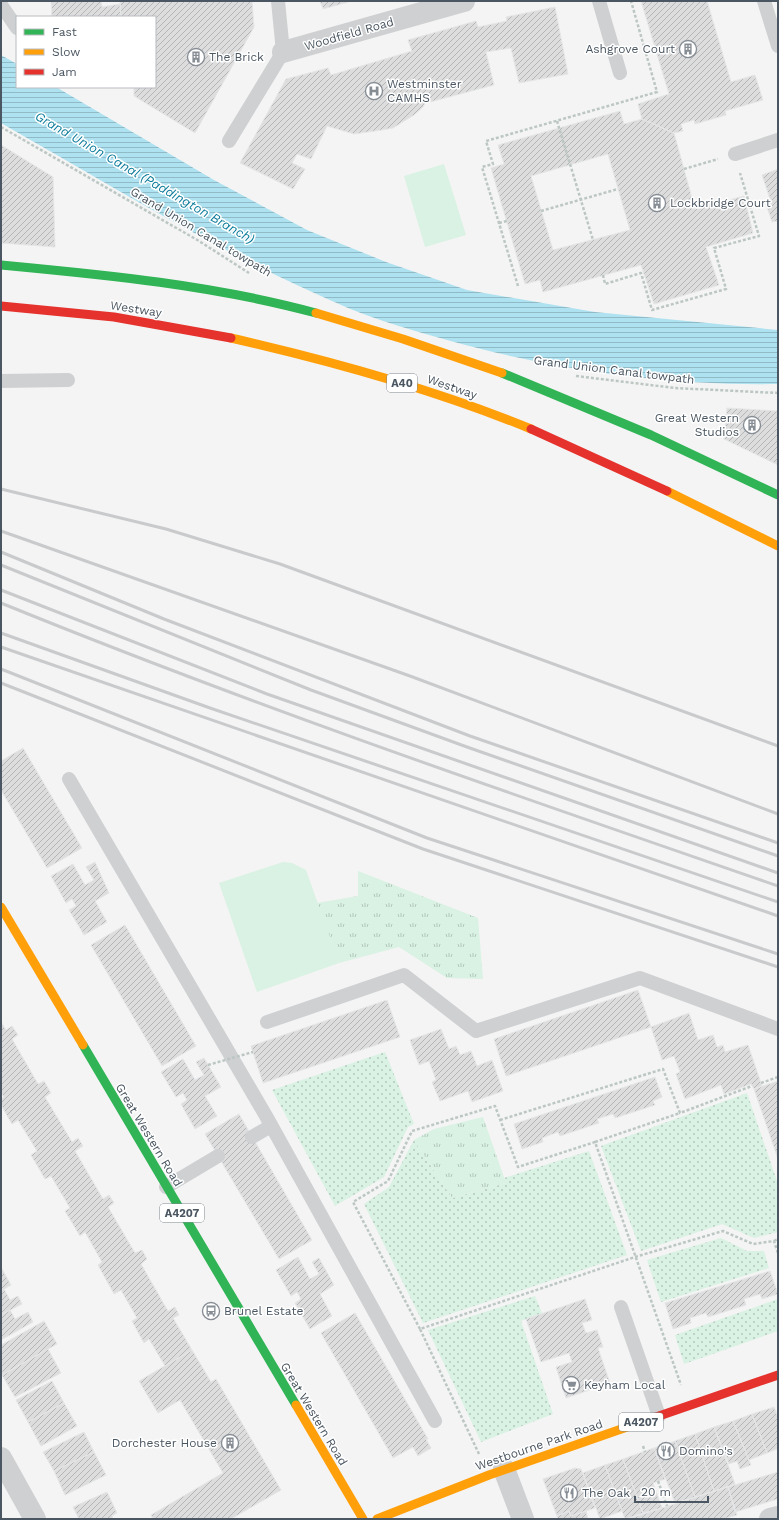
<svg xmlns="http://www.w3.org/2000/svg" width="779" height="1520" font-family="'Work Sans',sans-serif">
<defs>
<pattern id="grass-dots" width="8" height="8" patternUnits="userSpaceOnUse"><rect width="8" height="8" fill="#d9f2e3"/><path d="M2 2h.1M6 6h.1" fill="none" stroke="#b2c7bb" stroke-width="1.8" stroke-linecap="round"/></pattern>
<pattern id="park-tufts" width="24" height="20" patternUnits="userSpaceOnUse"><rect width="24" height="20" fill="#d9f2e3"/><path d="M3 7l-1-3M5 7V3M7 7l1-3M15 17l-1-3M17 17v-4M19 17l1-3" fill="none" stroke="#b2c7bb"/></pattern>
<pattern id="water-rules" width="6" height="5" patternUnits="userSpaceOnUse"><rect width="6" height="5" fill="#aee2f0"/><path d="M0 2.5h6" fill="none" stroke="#90bac6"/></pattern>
<pattern id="building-hatch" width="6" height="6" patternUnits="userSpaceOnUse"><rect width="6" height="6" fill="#ddddde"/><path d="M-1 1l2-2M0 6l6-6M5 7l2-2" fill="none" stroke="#b5b6b7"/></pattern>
</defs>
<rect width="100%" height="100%" fill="#f4f4f4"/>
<path fill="url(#grass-dots)" d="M385,1052L414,1124L408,1127L384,1177L335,1206L272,1090Z
M747,1093L778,1184V1232L754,1238L722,1224L641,1251L601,1146Z
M414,1140L452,1198L506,1183L504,1178L589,1151L627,1255L423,1323L364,1204L389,1187Z
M721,1238L747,1251H764L769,1268L661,1302L647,1260Z
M535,1296L542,1313L521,1321L553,1414L481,1442L428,1330Z
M778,1299V1331L684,1364L675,1335Z"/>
<path fill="url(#park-tufts)" d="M358,871L478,918L483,979L447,978L399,947L339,963L317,903L358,896Z
M483,1117L506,1183L452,1198L414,1140L434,1129Z"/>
<path fill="#d9f2e3" d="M444,164L466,235L425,247L404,176Z
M283,862L292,863L306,870L339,963L257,992L219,883Z"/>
<path fill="url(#water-rules)" d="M1,55L17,64V87H56L214,180L307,230L386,262L467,290L595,312L778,330V384C667,386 554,370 447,340C414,331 380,321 348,308C227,257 115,188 1,123Z"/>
<path fill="url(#building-hatch)" stroke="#e5e6e7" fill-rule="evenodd" d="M51,1H101L102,7L120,4L121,17H52Z
M120,1H252L254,27L195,133L134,96V87H155V17H121Z
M320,1H352L323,9Z
M641,1H707L731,82L755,75L763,100L725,111L726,115L695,124L694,120L681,124L683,131L674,133L642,119L638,104L669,94Z
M555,7L568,74L519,83L511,48L486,52L494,85L430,102L428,98L423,107L414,115L393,128L382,130L354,134L327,126L311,159L297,154L292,163L305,169L293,189L240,163L286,79L328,68L331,75L412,51L408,40L476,21L478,27L507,21L506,17Z
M620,111L624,124L642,119L674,133L695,209L744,196L753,233L706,247L719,285L654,304L641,265L543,292L540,280L525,284L491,168L504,164L498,145ZM608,154L630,230L553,250L531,176Z
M1,145L53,177L55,247L1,243Z
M778,169V226L777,221L772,222L765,201L770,199L762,175Z
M727,408L778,411V465L724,439Z
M23,748L82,848L47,868L1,790V761Z
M95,862L109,893L95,901L107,922L84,935L69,910L76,906L72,899L66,903L51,876L73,864L85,885L94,880L86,867Z
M125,925L196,1046L162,1066L91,945Z
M638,990L651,1027L506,1076L494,1039Z
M387,1000L400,1037L263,1083L251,1046Z
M689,1013L698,1040L713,1035L717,1047L723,1045L725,1052L748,1045L762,1086L754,1089L751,1084L724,1094L721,1085L685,1099L676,1074L680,1072L674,1056L662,1060L651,1027Z
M1,1022L6,1030L12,1026L18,1035L12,1039L38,1084L44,1081L51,1093L45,1097L72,1142L78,1138L83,1146L75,1151L103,1199L109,1195L114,1203L108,1207L135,1253L142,1250L147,1259L141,1264L168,1311L175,1307L179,1315L173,1318L192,1350L165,1366L149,1339L144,1343L132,1321L137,1318L121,1290L114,1294L98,1265L102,1262L85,1232L80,1236L65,1211L70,1208L51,1176L45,1179L31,1155L37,1151L18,1120L12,1124L1,1105V1099L4,1097L1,1093Z
M441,1029L449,1049L456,1046L460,1055L471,1051L477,1066L492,1060L503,1091L472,1102L468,1091L440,1101L432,1082L436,1080L429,1061L419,1065L410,1040Z
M204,1058L221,1087L205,1096L217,1116L195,1129L181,1104L187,1100L183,1093L176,1097L161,1072L183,1059L195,1080L204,1075L196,1062Z
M655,1077L662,1097L653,1101L655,1105L615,1118L613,1114L597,1119L599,1123L560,1136L558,1132L542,1138L543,1142L522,1149L514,1124Z
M778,1081V1159L754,1089Z
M239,1114L312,1240L279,1259L205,1134Z
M298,1257L310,1279L319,1274L312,1262L319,1258L334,1285L320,1294L332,1316L310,1329L295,1303L301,1299L297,1292L291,1296L276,1270Z
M1,1267L11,1285L1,1291Z
M770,1271L778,1294L762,1299L760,1294L744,1299L746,1305L708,1317L706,1313L690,1318L691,1323L673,1329L665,1303Z
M4,1289L10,1300L18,1296L22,1304L1,1315V1291Z
M585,1299L592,1320L582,1323L586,1333L597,1330L603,1347L598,1348L610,1383L566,1398L556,1367L572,1362L569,1353L541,1362L526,1319Z
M10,1310L15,1319L28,1312L33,1322L1,1340V1315Z
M355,1313L428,1439H426L431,1448L418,1456L413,1447L393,1458L321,1333Z
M44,1321L57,1344L2,1375L1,1345Z
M48,1349L61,1373L15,1397L2,1375Z
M192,1350L211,1382L216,1379L281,1490L231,1519H153L151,1515L223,1473L180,1400L158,1413L139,1381Z
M52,1381L64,1403L28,1422L16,1400Z
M64,1403L77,1426L41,1446L28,1422Z
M774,1407L778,1417V1451L777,1449L767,1453L752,1414Z
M752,1414L767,1453L749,1460L733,1421Z
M733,1421L751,1465L740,1469L737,1461L729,1464L714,1427Z
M714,1427L735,1484L714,1491L695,1434Z
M84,1432L94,1452L54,1471L43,1452Z
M695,1434L714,1491L695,1497L675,1441Z
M675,1441L695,1497L675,1503L654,1448Z
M654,1448L665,1479L653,1483L662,1508L643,1513L623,1459Z
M94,1452L106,1475L65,1495L54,1471Z
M623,1459L643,1513L625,1519L605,1465Z
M605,1465L622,1511L600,1519L583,1473Z
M575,1468L581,1469L595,1508L571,1516L569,1511L557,1516L543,1479Z
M778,1472V1499L735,1512L728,1487Z
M728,1487L737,1515L723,1519H631V1518Z
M107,1492L117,1513L112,1516L113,1519H79L73,1507Z
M569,1511L571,1516L586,1511L588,1519H558L557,1516Z"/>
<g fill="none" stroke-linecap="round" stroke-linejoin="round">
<path stroke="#bcc7c4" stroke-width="2.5" stroke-dasharray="3 2" stroke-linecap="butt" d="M557,121L593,240
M1,127L199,241L249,273
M684,169L718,159
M541,211L618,189
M499,223L507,221
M603,275L605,284L641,273L652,310L726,289L714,248L759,236L740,173
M518,286L482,167L493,164L486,141L657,92L631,1
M576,376L675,388L778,393
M761,1083L778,1077
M500,1120L663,1069L680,1113L752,1086
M595,1142L680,1113
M774,1241L778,1239
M420,1329L353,1202L388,1181L412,1131L495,1106L518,1167L595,1142L681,1385
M643,1446L645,1452
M479,1454L420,1329L635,1257L723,1231L753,1244L774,1241L778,1253
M658,1481L667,1506"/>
<path stroke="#ced0d2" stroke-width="14" d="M599,1L620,73
M764,1L778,46
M1,5L17,28
M229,141L283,52L278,1
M735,154L778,140
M1,381L68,380
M69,779L266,1116L435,1421
M267,1022L404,975L476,1031L640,978L778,1029
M252,1137L271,1126
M166,1187L218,1156
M621,1307L659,1416"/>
<path stroke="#ced0d2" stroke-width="22" d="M283,52L464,1
M1,1458L35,1519
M504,1469L523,1519
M770,1519L778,1517"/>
<path stroke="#30b455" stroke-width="9" d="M1,265C107,275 213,285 316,313
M502,373L651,435L778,495
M83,1045L296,1405"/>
<path stroke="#ff9f0a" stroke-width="9" d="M316,313L403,339L502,373
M231,338C332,361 434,389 531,429
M667,491L778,546
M1,907L83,1045
M296,1405L363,1519
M377,1519L489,1475L630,1426"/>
<path stroke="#e5322d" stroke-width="9" d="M1,306L114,317L231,338
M531,429L667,491
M630,1426L778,1375"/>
<path stroke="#c9cacc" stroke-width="3" d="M1,489L166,529L280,564L778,746
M1,531L410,676L778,814
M1,552L164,619L470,736L778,843
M1,565L311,690L467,747L778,856
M1,590L267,694L778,873
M1,603C256,707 518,796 778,886
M1,633L210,708L778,902
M1,647L778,916
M1,669L427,838L778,954
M1,683L423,849L778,967"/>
<path stroke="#bcc7c4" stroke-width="2.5" stroke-dasharray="3 2" stroke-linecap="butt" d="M208,1065L253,1052"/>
</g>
<defs>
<g id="building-ring" transform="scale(0.9)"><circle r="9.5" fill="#fff" stroke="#868d94" stroke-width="1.5"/><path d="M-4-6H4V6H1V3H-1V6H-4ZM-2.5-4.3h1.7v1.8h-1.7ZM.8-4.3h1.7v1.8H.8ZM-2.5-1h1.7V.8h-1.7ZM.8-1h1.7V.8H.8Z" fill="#868d94"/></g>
<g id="hospital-ring" transform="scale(0.9)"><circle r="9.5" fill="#fff" stroke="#868d94" stroke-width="1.5"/><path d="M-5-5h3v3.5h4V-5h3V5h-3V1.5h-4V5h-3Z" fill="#868d94"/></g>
<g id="bus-ring" transform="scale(0.9)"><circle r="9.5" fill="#fff" stroke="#868d94" stroke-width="1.5"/><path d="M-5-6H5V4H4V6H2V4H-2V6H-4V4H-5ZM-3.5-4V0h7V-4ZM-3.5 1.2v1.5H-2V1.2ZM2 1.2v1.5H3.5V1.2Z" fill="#868d94"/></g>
<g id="supermarket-ring" transform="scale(0.9)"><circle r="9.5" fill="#fff" stroke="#868d94" stroke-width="1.5"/><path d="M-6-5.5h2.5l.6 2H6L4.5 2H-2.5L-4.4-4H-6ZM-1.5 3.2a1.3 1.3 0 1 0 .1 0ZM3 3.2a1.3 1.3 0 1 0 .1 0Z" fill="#868d94"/></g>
<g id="restaurant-ring" transform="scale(0.9)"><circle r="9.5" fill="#fff" stroke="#868d94" stroke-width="1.5"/><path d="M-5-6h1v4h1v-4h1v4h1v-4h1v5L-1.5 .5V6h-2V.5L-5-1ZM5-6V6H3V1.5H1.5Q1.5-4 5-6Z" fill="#868d94"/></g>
</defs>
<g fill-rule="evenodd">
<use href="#building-ring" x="688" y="49"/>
<use href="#building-ring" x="196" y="57"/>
<use href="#hospital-ring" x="374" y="91"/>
<use href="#building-ring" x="657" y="203"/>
<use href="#building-ring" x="752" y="425"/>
<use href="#bus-ring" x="211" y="1311"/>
<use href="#supermarket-ring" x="571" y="1385"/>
<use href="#building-ring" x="230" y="1443"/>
<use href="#restaurant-ring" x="666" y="1451"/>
<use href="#restaurant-ring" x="569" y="1493"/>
</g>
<g text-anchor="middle" stroke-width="3" stroke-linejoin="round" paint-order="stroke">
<g fill="#fff" stroke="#808990" stroke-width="1">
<rect x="387" y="374" width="30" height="18" rx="3"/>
<rect x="160" y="1204" width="44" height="18" rx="3"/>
<rect x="619" y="1413" width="44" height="18" rx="3"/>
</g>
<g font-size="11" font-weight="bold" fill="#4a5661">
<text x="402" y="387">A40</text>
<text x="182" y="1217">A4207</text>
<text x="641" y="1426">A4207</text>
</g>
<g font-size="12" fill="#4a5661" stroke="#fff">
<text transform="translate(349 34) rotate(-16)" y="4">Woodfield Road</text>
<text transform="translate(201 232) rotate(31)" y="4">Grand Union Canal towpath</text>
<text transform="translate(136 309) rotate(9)" y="4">Westway</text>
<text transform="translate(614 370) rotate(7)" y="4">Grand Union Canal towpath</text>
<text transform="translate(452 387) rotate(19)" y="4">Westway</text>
<text transform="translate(149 1135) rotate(59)" y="4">Great Western Road</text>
<text transform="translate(314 1414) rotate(59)" y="4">Great Western Road</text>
<text transform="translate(539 1445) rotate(-19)" y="4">Westbourne Park Road</text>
</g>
<g font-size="12" fill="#4a5661" stroke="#fff" text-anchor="start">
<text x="675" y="53" text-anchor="end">Ashgrove Court</text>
<text x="209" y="61">The Brick</text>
<text x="387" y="88">Westminster<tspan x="387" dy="14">CAMHS</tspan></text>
<text x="670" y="207">Lockbridge Court</text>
<text x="739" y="422" text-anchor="end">Great Western<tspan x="739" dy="14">Studios</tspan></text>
<text x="224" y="1315">Brunel Estate</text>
<text x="584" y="1389">Keyham Local</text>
<text x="217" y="1447" text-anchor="end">Dorchester House</text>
<text x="679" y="1455">Domino's</text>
<text x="582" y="1497">The Oak</text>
</g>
<g font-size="13" font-style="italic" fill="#0c7c9b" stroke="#fff">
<text transform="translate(145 177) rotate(30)" y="5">Grand Union Canal (Paddington Branch)</text>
</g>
</g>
<rect width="779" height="1520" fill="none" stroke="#4a5661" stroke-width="4"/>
<rect x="16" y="16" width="140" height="72" fill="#ffffff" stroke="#b7bbc0"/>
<rect x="24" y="29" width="20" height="6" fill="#30b455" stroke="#b7bbc0"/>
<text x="52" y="36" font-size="12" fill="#4a5661">Fast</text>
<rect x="24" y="49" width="20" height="6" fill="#ff9f0a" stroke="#b7bbc0"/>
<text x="52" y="56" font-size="12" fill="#4a5661">Slow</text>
<rect x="24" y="69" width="20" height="6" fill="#e5322d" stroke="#b7bbc0"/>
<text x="52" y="76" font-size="12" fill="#4a5661">Jam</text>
<path d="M635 1496v6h73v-6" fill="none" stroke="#4a5661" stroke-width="2"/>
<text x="641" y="1496" font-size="12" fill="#4a5661" stroke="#ffffff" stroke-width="3" paint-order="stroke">20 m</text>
</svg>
